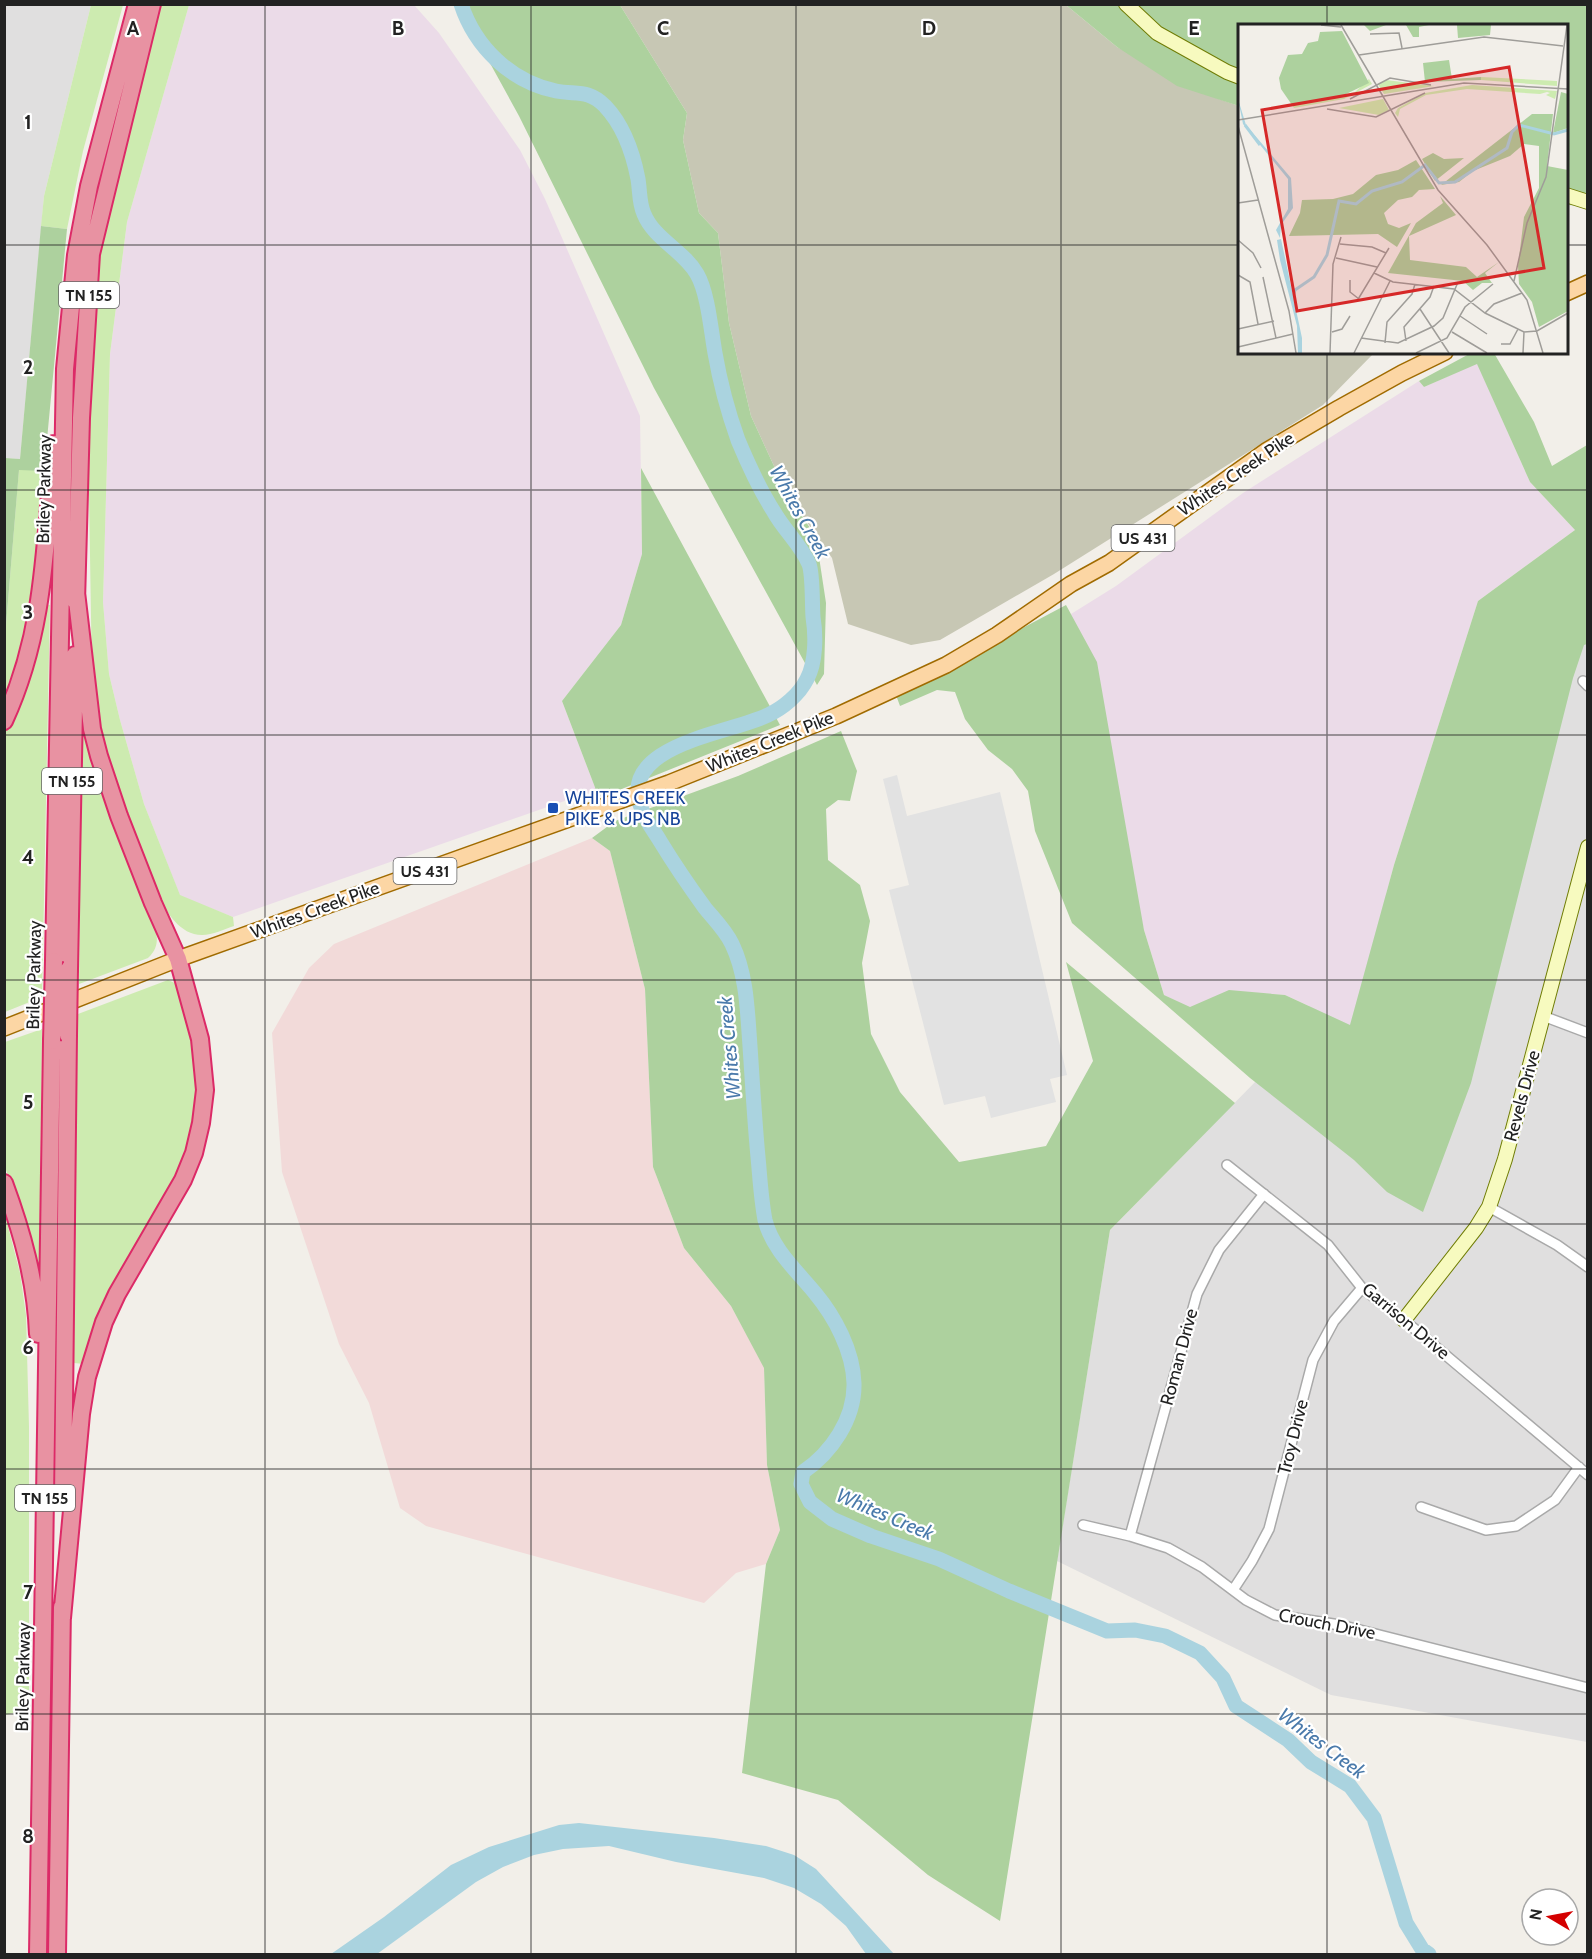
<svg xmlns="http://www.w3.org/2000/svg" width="1592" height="1959" font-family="Cabin,sans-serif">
<rect width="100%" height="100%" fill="#f2efe9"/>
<path fill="#e0dfdf" d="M4,5H91L44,196L20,459L4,458Z
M1587,604V1742L1331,1695L1057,1561L1110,1230L1258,1079Z"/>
<path fill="#f2dad9" d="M592,838L610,851L645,989L653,1167L684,1248L731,1306L764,1367L767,1465L780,1530L766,1564L736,1573L704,1603L426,1526L400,1508L369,1403L339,1344L282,1172L272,1033L309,968L334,944Z"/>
<path fill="#ebdbe8" d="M189,5H414L439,33L520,150L545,199L640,416L642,554L621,625L562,701L596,790L233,917L180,896L144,804L120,720L109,674L103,602L110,354L127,222Z
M1477,363L1530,482L1575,530L1478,601L1394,865L1350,1025L1285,995L1229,991L1190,1008L1164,995L1144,930L1071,614L1116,586L1243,493L1419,381L1424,387Z"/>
<path fill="#c7c7b4" d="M620,5H1066L1117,47L1219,99L1239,106L1240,352L1374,353L1323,405L1054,574L940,640L911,645L848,624L832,558L786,492L751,416L729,323L718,233L699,213L683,140L687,113Z"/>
<path fill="#cdebb0" d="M91,5H123L83,151L67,229L41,226L44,196Z
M159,5H189L127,222L110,354L103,602L109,674L120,720L144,804L180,895L233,917L234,926C224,929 213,935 202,935C180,935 166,912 158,894L113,775L99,727L92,678L88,432L97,255Z
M19,469L44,471L35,591L27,632L5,696V637Z
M44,604L50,605L42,997L5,1012L4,731L15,710Z
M87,731L153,919C157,934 161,946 148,958L79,984L81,733Z
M168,980L175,983L193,1039L198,1087L196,1112L188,1154L86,1364L73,1363L78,1014Z
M42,1029L39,1279L24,1220L5,1167V1042Z
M4,1211L20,1273L26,1315L29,1427V1709L5,1715Z"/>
<path fill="#add19e" d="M458,5H620L687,113L683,140L699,213L718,233L729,323L751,416L786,492L816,537L826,603L824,674L817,685L654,388L519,116Z
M1066,5H1587V206L1567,205L1566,26H1240L1239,106L1177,86L1117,47Z
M41,226L67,229L44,471L19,470L5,637V458L20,459Z
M1471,353H1494L1534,422L1552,466L1587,445V644L1584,645L1573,678L1471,1083L1423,1212L1387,1192L1354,1160L1250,1078L1072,923L1035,831L1028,791L1012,769L988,750L965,719L955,692L937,690L900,706L896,695L1066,605L1097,662L1144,930L1164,995L1190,1007L1229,990L1285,995L1350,1025L1394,865L1478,601L1575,530L1530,482L1477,364L1424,387L1419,381Z
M641,468L780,725L602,797L596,790L562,701L621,625L642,554Z
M841,731L857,771L850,801L838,800L826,809L828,860L860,885L870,921L862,963L871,1034L900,1092L959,1162L1046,1146L1093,1061L1066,962L1235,1103L1110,1230L1000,1921L928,1875L838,1800L742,1773L766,1564L780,1530L767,1465L764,1368L731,1306L684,1248L653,1167L645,989L610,851L592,838L615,821L738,776Z"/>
<path fill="#e2e2e2" d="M897,775L907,816L1000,792L1067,1075L1050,1079L1056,1102L991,1118L985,1096L944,1105L889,890L909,885L883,779Z"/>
<path fill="#aad3df" d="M579,1823L714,1838L766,1846L794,1855L816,1869L894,1954H866L846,1926L821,1904L794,1888L764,1878L676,1862L609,1846L563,1849L534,1855L503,1867L476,1882L377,1954H331L384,1917L451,1865L489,1847L559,1825Z"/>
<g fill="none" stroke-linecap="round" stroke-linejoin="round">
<path stroke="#aad3df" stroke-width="15" d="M461,4C475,47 511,82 556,91C576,95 588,89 605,106C624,126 633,153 638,179C640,191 639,203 644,214C654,239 684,251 697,274C708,293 711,331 715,353C720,382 728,412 738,440C748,464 760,490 774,512C784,530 801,545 809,564C813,574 812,604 813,617C816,636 816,662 807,679C799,695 783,708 768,715C730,734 615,744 642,810C646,821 654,831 660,841C674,864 689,886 705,908C714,919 726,931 732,944C745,971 747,1002 749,1032C752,1073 754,1115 758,1157C760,1178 761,1199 765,1220C772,1249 797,1271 815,1293C835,1317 853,1351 854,1383C855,1419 831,1453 803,1472L801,1484L810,1502L832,1519L871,1536L939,1559L1009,1591L1107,1631L1135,1630L1165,1636L1200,1653L1223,1678L1236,1706L1288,1740L1311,1762L1350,1786L1374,1818L1406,1923L1422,1949L1429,1954"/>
<g stroke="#a9a9a9" stroke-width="12">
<path id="street" d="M1583,681L1588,686
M1543,1016L1588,1033
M1227,1165L1328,1245L1362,1288L1404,1320L1588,1475
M1489,1207L1557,1245L1588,1267
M1421,1507L1486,1530L1516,1526L1555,1500L1579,1467
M1083,1525L1130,1536L1168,1548L1202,1567L1246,1600L1275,1615L1340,1625L1588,1688
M1130,1536L1197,1294L1219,1250L1264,1194
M1233,1590L1252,1561L1269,1529L1313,1360L1334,1321L1362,1288"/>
</g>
<g stroke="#707d05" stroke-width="16">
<path id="secondary" d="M1126,4L1157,33L1227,72L1240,77
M1566,195L1588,202
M1404,1320L1476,1228L1489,1207L1505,1159L1588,847"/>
</g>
<g stroke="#a06b00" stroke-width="18">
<path id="primary" d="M1566,293L1588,283
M4,1028L178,959L669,783L836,716L946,665L997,635L1071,584L1109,563L1266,451L1339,408L1402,373L1445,352"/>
</g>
<g stroke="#dc2a67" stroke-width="20">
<path id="highway" d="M76,602L81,418L91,254L152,4
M4,721C46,630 45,541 54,444
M54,961L65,369L76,255L89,186L137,4
M69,969L75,655
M4,1183C22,1232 36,1281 38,1334
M63,1498L68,1035
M62,1618L81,1414L87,1377L104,1322L117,1294L183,1180L194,1153L201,1123L205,1090L200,1039L178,959L153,903L119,816L99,756L92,729L76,592
M38,1954L52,1041
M57,1954L62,1607"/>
</g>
<use href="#street" stroke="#fff" stroke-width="9"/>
<use href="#secondary" stroke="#f7fabf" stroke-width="14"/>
<use href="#primary" stroke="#fcd6a4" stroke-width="15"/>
<use href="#highway" stroke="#e892a2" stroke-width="16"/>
<g stroke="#dc2a67" stroke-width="20" stroke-linecap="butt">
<path id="highway-bridge" d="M68,1035L69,969
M52,1041L54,961"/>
</g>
<use href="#highway-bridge" stroke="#e892a2" stroke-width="16"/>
</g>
<path fill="none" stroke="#222" stroke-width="1.5" stroke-opacity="0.55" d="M265,4V1954M531,4V1954M796,4V1954M1061,4V1954M1327,4V26M4,245H1240M1566,245H1588M1327,352V1954M4,490H1588M4,735H1588M4,980H1588M4,1224H1588M4,1469H1588M4,1714H1588"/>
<rect fill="#1a4fb4" stroke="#fff" stroke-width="2" x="547" y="802" width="12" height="12" rx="3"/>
<g text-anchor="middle" stroke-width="4.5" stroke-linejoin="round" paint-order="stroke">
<g fill="#fff" stroke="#646464" stroke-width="1.5">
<rect x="59" y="282" width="60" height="26" rx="4.5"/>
<rect x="1111.5" y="525" width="63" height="26" rx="4.5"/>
<rect x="42" y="768" width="60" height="26" rx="4.5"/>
<rect x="393.5" y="858" width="63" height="26" rx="4.5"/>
<rect x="15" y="1485" width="60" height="26" rx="4.5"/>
</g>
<g font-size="16" font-weight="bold" fill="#222">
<text x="89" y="301">TN 155</text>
<text x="1143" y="544">US 431</text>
<text x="72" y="787">TN 155</text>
<text x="425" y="877">US 431</text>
<text x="45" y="1504">TN 155</text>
</g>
<g font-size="18" fill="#222" stroke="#fff">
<text transform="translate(1236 474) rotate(-34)" y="6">Whites Creek Pike</text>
<text transform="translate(44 489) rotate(-89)" y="6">Briley Parkway</text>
<text transform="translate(770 742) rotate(-22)" y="6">Whites Creek Pike</text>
<text transform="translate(315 910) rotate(-20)" y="6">Whites Creek Pike</text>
<text transform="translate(34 975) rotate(-89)" y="6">Briley Parkway</text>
<text transform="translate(1522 1096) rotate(-75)" y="6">Revels Drive</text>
<text transform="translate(1406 1321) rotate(40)" y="6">Garrison Drive</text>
<text transform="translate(1179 1357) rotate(-75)" y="6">Roman Drive</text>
<text transform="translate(1293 1437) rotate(-76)" y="6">Troy Drive</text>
<text transform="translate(1327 1624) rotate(11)" y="6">Crouch Drive</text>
<text transform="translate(23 1677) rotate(-89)" y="6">Briley Parkway</text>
</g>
<g font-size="18" fill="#164399" stroke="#fff" text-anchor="start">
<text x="565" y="804">WHITES CREEK<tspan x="565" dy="21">PIKE &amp; UPS NB</tspan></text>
</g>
<g font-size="20" font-style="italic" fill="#4a7aab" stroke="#fff">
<text transform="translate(800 512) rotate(61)" y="7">Whites Creek</text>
<text transform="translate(729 1048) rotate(-95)" y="7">Whites Creek</text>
<text transform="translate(885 1514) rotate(23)" y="7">Whites Creek</text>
<text transform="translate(1322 1743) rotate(37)" y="7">Whites Creek</text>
</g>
</g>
<g transform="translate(1238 24)">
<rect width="330" height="330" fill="#f2efe9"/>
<path d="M243,53L319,57V62L243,56ZM131,55L134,60L106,75L56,84L54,81L117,68ZM148,56L196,62L146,70L140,60ZM234,61L319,67L317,75L308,71L312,69L309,68L302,70L229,65L188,71L162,85L160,93L157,89L160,84L187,69ZM145,75L151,86L141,91L101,84Z" fill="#cdebb0"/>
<path d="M126,1H191L181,3V13H175L168,1H148L132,7ZM219,1H253L252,11L220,14ZM104,7L131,59L106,71L54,81L43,65L41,54L50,31L64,30L70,19L80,17L82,8ZM211,36L214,55L243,53V56L187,58L185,39ZM323,68L330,70V104L315,109ZM294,90H315L309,142L330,146V287L301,303L294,278L281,260L280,242L286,193L301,164V122L286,120L272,132L235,147L221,158L203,161ZM195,129L206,135L226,134L197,157L184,135ZM178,136L197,165L181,166L174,173L160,176L146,189L150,200L161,204L173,199L159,223L140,210L51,212L62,189L64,176L95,175L115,170L138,151L160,146ZM202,172L218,191L171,212L172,236L228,243L239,253L261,238L247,249L254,259H244L235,266L225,257L150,249L178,199L205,179Z" fill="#add19e"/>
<path d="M0,75L8,101L53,154L55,184L43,201L42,214L38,206L50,185V155L5,100ZM43,215L64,314V329H60L59,302L42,236L39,216Z" fill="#aad3df"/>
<path fill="none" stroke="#aad3df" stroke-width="3" d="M7,101L22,121M54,277L57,266L76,253L89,231L101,177L118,180L134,167L164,158L187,141L201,159L217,158L269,124L274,108L281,101L316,110L330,106"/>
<path fill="none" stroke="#9f9d99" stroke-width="1.5" d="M83,1L103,3M103,1L200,166L249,221L289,276L305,329M132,10L161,9L164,24M121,31L246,13L325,22M112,75L152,54L193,61M89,85L138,93L187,69M0,96L226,59L330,65M0,102L51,287L58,329M0,179L20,176M0,216L15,229L23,244M102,220L134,223L148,229M98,234L139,243M136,249L155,258L216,265L247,289L286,308L299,307L330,289M0,251L12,258L20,300M25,253L38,314M112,256V268L121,275M276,257L289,199L308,153L329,1M119,277L151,224M182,285L211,329M247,289L256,280L284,269M222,292L249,310M0,305L36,297M94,308L104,305L112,292M214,308L249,329M123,314L160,319L196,302L205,294L220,258M168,317L166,303L192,273L196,262M147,319L149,298L174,270L177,260M263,320H272L280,305M0,323L55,310M92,329L95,240L103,213M116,329L152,257M178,329L209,314L227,283L255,260M285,329L286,308"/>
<path fill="#d62828" fill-opacity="0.15" stroke="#d62828" stroke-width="3" d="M271,43L306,244L59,287L24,86Z"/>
<rect width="330" height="330" fill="none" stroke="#222" stroke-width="3"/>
</g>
<g font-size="20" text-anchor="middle" font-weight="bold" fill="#222" stroke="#fff" stroke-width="4.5" stroke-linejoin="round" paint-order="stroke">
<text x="133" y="35">A</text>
<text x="398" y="35">B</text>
<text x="663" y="35">C</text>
<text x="929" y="35">D</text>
<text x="1194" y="35">E</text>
<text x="28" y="129">1</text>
<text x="28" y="374">2</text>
<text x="28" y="619">3</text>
<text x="28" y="864">4</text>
<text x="28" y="1109">5</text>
<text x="28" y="1354">6</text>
<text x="28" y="1599">7</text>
<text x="28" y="1843">8</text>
</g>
<rect width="1592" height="1959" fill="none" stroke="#222222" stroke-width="12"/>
<g transform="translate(1550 1917) rotate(280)"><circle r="28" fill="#ffffff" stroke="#a7a7a7" stroke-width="1.5"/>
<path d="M0-4.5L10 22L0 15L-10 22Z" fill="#d40000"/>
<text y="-9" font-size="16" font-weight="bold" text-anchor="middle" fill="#222222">N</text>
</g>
</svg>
